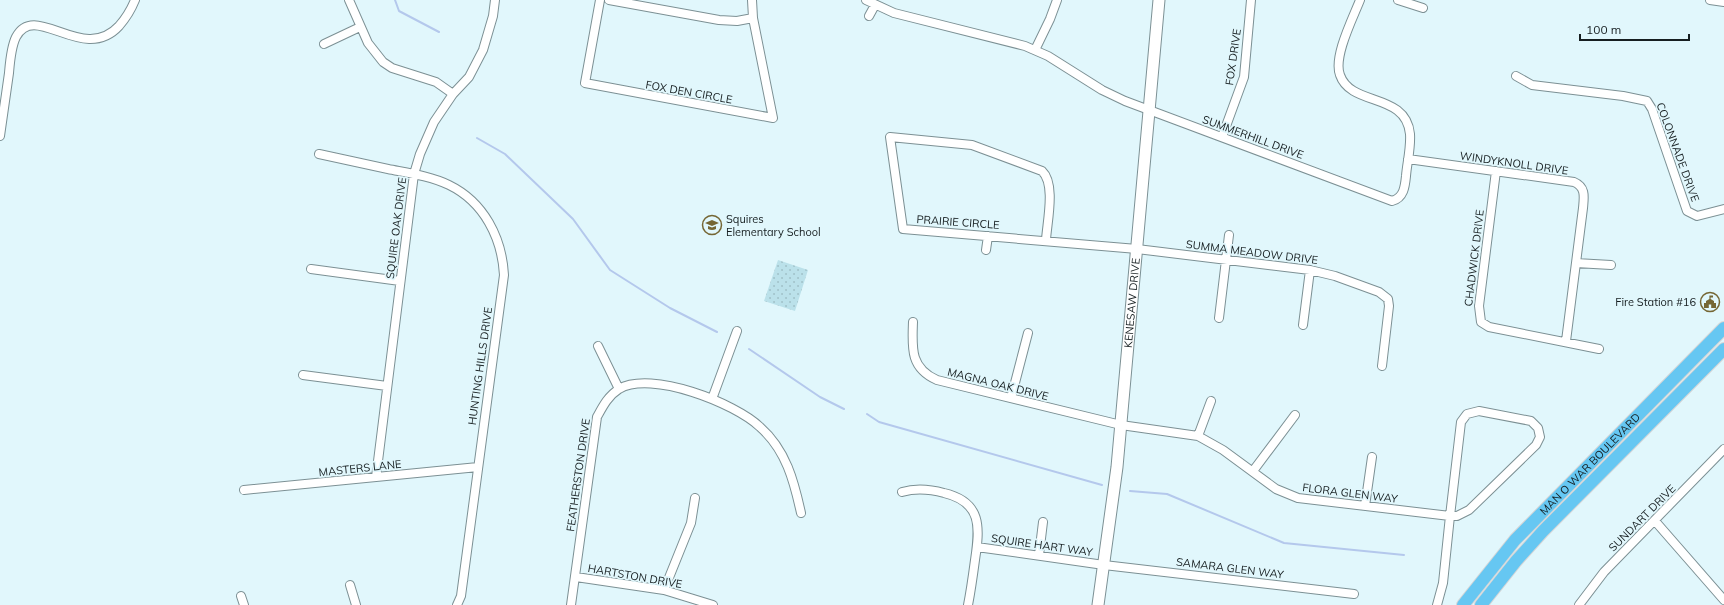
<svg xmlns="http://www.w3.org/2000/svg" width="1724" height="605" font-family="Mulish,sans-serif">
<defs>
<pattern id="grass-dots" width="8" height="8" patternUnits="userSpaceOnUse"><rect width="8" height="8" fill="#bbe1ea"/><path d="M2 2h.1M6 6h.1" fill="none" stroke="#a0c1c8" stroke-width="1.8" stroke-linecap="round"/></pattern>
</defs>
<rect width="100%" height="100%" fill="#e1f7fc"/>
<path fill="url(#grass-dots)" d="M778,260L808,270L795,311L764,301Z"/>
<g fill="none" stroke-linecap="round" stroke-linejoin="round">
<path stroke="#b4c8ec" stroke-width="2" d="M395,0L399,11L439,32
M477,138L505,154L573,219L610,270L670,308L717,332
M749,349L820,397L844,409
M867,414L879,422L1102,485
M1130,491L1167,494L1284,543L1404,555"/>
<g stroke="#7c9094" stroke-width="10">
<path id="street" d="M349,0L368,43L383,62L392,68L436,82L453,94
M600,0L585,83L773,118L753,18L737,21L719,20L609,0
M752,0L753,18
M866,0L894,13L1025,46L1048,56L1102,90L1125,101L1392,201C1404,198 1405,186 1406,176C1407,163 1411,148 1410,134C1406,92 1351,107 1340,75C1333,57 1353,18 1360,0
M1398,0L1423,8
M1710,0L1724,2
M869,16L875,5
M324,44L360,27
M1035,50L1050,19L1057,0
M1516,76L1532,85L1623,96L1647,101L1652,109L1687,211L1697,216L1724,209
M0,136C3,115 6,94 9,73C10,61 11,47 16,37C35,0 83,65 119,26C126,18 131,10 135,0
M1222,137L1244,77L1251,0
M319,154C342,159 365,164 388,169C408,173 430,176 449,185C484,202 502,238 504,275L461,596L457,605
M1408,159L1574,182C1586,187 1584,197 1583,208L1566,341
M1496,171L1479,306L1481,322L1489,327L1599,349
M1046,240C1047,222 1056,184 1042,171L972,145L890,137L903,229L1137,249L1310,270L1335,276L1379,292L1388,299L1389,306L1382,366
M986,250L988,236
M1576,263L1611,265
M311,269L400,281
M1219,318L1229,235
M913,322C912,348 910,368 937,380L1121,425L1198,436L1223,450L1276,489L1298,498L1450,516L1443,583L1437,605
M1303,325L1310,270
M598,346L619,389
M303,375L387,386
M1011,398L1028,333
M712,399L737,331
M1479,411L1531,421L1538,428L1540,437L1536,445L1469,510L1457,516H1450L1461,422L1467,414Z
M1198,436L1211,401
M1253,471L1295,415
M376,477L414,174L420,154L434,122L453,94L469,77L483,50L493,16L495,0
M244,490L478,467
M902,492C916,488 929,489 944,493C982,502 980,527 975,560C973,575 971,590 968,605
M1365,506L1372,457
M1655,521L1724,600
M977,547L1104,565L1354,594
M1039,555L1043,522
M576,577L664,590L713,605
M350,585L356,605
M664,590L691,523L695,498
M241,596L244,605
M571,605L597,417C603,406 608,396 619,389C651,370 735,403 760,427C786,450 794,481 801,513
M1579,605L1604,572L1724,449"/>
</g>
<g stroke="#7c9094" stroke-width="13">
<g id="secondary">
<path id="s1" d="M1098,605L1117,467L1159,0"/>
</g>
</g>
<g stroke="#d5d6d7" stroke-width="14">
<g id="primary">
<path id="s2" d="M1463,605L1515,540L1724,328"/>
<path d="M1481,605L1516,561L1543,531L1724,349"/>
</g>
</g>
<use href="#street" stroke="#fff" stroke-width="8"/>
<use href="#secondary" stroke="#fff" stroke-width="11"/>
<use href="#primary" stroke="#66c7f2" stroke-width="12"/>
</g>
<defs>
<g id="school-ring" transform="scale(1)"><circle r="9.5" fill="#e1f7fc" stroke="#756634" stroke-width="1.5"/><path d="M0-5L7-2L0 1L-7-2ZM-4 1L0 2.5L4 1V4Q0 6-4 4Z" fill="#756634"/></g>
<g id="civic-ring" transform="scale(1)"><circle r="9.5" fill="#e1f7fc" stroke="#756634" stroke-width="1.5"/><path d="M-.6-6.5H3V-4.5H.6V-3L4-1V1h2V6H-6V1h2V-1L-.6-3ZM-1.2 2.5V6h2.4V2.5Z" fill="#756634"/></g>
</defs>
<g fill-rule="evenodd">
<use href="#school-ring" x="712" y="225"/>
<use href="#civic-ring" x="1710" y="302"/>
</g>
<g text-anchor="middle" stroke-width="3.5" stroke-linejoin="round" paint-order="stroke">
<g font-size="11" fill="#161e20" stroke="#e1f7fc">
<text transform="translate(1233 57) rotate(-82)" y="4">FOX DRIVE</text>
<text transform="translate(689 92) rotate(10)" y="4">FOX DEN CIRCLE</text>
<text transform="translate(1253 137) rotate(20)" y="4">SUMMERHILL DRIVE</text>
<text transform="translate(1678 152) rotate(70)" y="4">COLONNADE DRIVE</text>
<text transform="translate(1514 163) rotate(8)" y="4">WINDYKNOLL DRIVE</text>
<text transform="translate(958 222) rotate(4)" y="4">PRAIRIE CIRCLE</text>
<text transform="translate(396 228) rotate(-83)" y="4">SQUIRE OAK DRIVE</text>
<text transform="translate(1252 252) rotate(7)" y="4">SUMMA MEADOW DRIVE</text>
<text transform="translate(1474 258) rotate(-83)" y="4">CHADWICK DRIVE</text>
<text dy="4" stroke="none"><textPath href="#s1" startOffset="304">KENESAW DRIVE</textPath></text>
<text transform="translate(480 366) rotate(-82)" y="4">HUNTING HILLS DRIVE</text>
<text transform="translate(998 384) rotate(14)" y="4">MAGNA OAK DRIVE</text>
<text dy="4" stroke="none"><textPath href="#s2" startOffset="190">MAN O WAR BOULEVARD</textPath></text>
<text transform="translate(360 468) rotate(-6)" y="4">MASTERS LANE</text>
<text transform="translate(578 475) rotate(-82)" y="4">FEATHERSTON DRIVE</text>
<text transform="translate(1350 493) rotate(7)" y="4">FLORA GLEN WAY</text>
<text transform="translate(1642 518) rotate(-45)" y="4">SUNDART DRIVE</text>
<text transform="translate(1042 545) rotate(8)" y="4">SQUIRE HART WAY</text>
<text transform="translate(1230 568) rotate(7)" y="4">SAMARA GLEN WAY</text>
<text transform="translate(635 576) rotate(10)" y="4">HARTSTON DRIVE</text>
</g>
<g font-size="11" fill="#161e20" stroke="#e1f7fc" text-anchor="start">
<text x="726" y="223">Squires<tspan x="726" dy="13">Elementary School</tspan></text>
<text x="1696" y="306" text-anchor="end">Fire Station #16</text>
</g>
</g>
<path d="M1580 34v6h109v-6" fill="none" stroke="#161e20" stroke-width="2"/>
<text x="1586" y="34" font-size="12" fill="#161e20" stroke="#e1f7fc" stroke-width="3" paint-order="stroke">100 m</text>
</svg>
